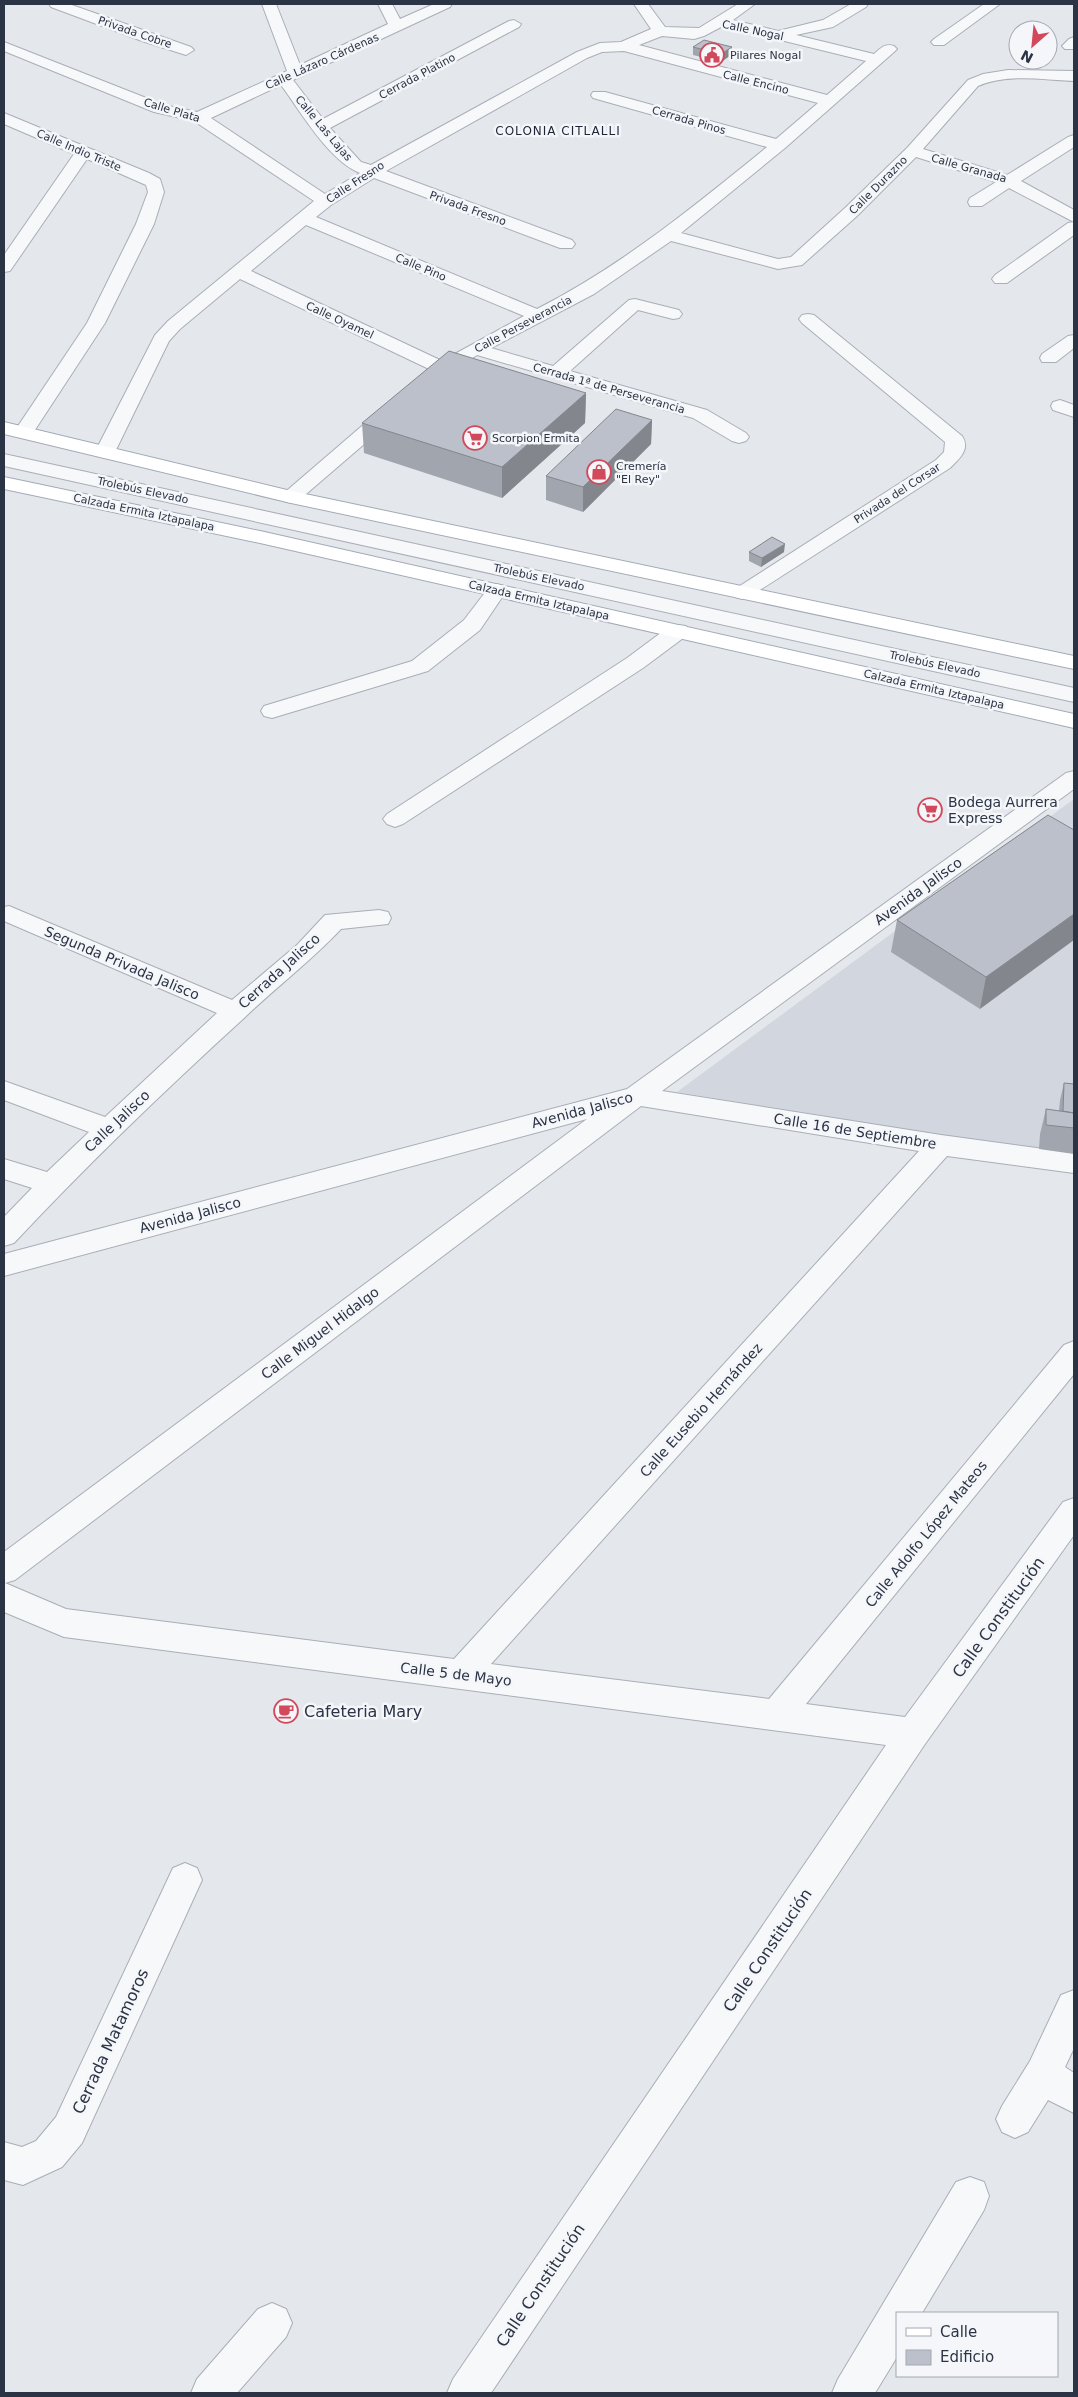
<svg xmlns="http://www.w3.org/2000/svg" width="1078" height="2397" font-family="'DejaVu Sans',sans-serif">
<rect width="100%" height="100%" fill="#e4e7ec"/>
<path fill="#d2d6de" d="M1074,799V1154L935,1134L677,1092Z"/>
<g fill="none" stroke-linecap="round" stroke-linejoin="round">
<g stroke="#a9aeb7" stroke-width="2">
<path id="minor" d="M49,4H69L191,47L194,50L186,55L142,41L51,7Z
M262,4H276L300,65L388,24L378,4H392L400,19L434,4H452L450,7L293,80L323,119L509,21L514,20L521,24L519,27L330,128L361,162L371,165L577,52L600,43L621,42L651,29L634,4H648L665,27L699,28L738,4H755L733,20L778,31L823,20L851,4H868L866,7L833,27L796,35L874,54C881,48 885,43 894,46L897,49L894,52L785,148L681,233L778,259L791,257L845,208L907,148L968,80L983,74L1008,70L1074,71V81C1043,80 1008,73 978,86L923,149L1007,175L1068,137L1074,135V147L1021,181L1074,210V235L1007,283H995L992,279L995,275L1068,223L1074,222L1009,188L982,206H970L968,202L970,198L996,182L916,157L857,216L802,265L778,269L671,241L594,294L491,348L553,366L629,300L635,299L679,310L682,314L679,318L673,319L638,310L570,371L707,410L746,433L749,437L746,441L739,443L732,441L693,418L477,355L440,379H426L424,375L429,369L240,279L180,329L169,341L115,452L112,456L105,458L98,456L95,452L155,335L168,321L314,201L194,121L154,112L4,51V42L164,105L197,112L287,71ZM723,26L866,61L827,95L639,45L662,36L694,39L704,36ZM624,51L818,103L776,139L605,92H593L591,95L593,98L767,147C693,207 623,265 537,309L316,217L331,205L374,178L560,248H572L575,244L572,240L386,171L587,58L602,52ZM281,85C301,112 329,161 360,173L325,194L211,118ZM306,225L524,316L442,361L251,271Z
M984,4H1000L944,45H934L931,42L934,39Z
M1074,37V49H1065L1062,46L1069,39Z
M4,113L149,173L160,179L164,192L154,224L105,323L31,436L24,438L17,436L14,432L87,323L136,224L148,192L146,185L87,159L10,271L4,272V255L74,154L4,124Z
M808,314L814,315L962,436C971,449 959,459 950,468L749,597L742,599L735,597L731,593L735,589L936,460L944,452L945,442L802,323L799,319L802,315Z
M1074,335V348L1056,362H1042L1040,358L1042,354L1068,336Z
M1060,400L1074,405V417L1053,410L1051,406L1053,402Z
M391,405L398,407L401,411L398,415L298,501L291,503L284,501L281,497L284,493L384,407Z
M4,454L1074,688V702L4,466Z
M497,584L504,586L507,590L480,630L428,671L272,718L264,716L261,711L264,706L412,661L464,620L490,586Z
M678,625L686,626L689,631L686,636L643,668L403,824L395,827L387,824L383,819L387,814L627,658L670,626Z
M1074,771V789L662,1091L941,1135L1074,1153V1173L947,1156L491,1664L769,1699L1064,1345L1074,1341V1374L806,1704L905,1717L1063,1502L1074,1498V1535L925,1744L491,2393H447L453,2379L886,1745L64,1637L4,1612V1552L587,1119L4,1276V1254L627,1089L1066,773ZM641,1106L919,1151L454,1659L66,1609L5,1583L15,1580Z
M9,906L232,1000L297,945L325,915L379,910L388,912L391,918L388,924L341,929C310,962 275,988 243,1019C164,1091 87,1165 14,1243L4,1246V1217L32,1188L4,1179V1159L47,1172L89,1132L4,1100V1081L105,1117L217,1013L4,921V907Z
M185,1863L197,1868L202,1880L82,2143L62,2167L23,2185L4,2180V2142L22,2147L36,2141L56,2117L173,1868Z
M1074,1990V2048L1065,2067L1074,2073V2113L1048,2100L1028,2132L1015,2138L1002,2132L996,2119L1002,2106L1030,2061L1061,1995Z
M970,2177L984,2182L989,2196L984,2210L922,2313H897V2357L875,2393H832L838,2379L956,2182Z
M272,2303L286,2309L292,2323L286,2337L237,2393H191L197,2379L258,2309Z"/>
</g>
<g stroke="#a3abb8" stroke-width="2">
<path id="major" d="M4,422L291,491L1074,656V669L291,503L4,434Z
M4,477L260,531L1074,714V728L260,543L4,489Z"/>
</g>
<use href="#minor" fill="#f7f8fa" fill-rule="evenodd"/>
<use href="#major" fill="#fff" fill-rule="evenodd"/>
</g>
<path fill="#a1a5ae" d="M693,47L731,55L721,62L693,55Z
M586,393L585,423L502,498L364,453L362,423Z
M652,420L651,444L583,512L546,500V476Z
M749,552H784L761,567L749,561Z
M1048,815L980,1009L891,952L897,920Z
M1064,1083L1074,1084V1154L1039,1149L1040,1134L1046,1109L1059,1111L1060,1100Z"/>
<path fill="#83868d" d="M732,47L731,55L721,62V54Z
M586,393L585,423L502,498V467Z
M652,420L651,444L583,512V487Z
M785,544L784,552L761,567L762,558Z
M1074,914V940L980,1009L986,977Z"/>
<path fill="#bbc0ca" stroke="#83868d" d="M704,40L732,47L721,54L693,47Z
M449,351L586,393L502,467L362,423Z
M616,409L652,420L583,487L546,476Z
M772,537L785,544L762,558L749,552Z
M1048,815L1074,830V914L986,977L897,920Z
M1064,1083L1074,1084V1113L1063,1111Z
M1046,1109L1074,1113V1128L1046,1125Z"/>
<defs>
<g id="civic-ring" transform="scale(1.25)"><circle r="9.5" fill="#f4f6f9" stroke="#d1495b" stroke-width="1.5"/><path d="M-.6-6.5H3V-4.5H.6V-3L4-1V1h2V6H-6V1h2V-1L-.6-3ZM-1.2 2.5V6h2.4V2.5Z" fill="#d1495b"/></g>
<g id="supermarket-ring" transform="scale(1.25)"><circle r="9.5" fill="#f4f6f9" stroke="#d1495b" stroke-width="1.5"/><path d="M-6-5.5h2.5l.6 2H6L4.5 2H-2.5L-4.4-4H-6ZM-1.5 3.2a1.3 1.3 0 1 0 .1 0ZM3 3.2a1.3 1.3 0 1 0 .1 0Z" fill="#d1495b"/></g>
<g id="shop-ring" transform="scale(1.25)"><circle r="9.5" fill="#f4f6f9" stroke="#d1495b" stroke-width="1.5"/><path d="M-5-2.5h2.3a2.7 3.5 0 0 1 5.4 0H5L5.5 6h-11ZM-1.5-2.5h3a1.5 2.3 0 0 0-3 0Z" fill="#d1495b"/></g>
<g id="cafe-ring" transform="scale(1.25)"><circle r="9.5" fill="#f4f6f9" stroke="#d1495b" stroke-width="1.5"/><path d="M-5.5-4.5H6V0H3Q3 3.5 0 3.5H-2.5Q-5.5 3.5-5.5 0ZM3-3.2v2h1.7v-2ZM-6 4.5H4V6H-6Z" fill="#d1495b"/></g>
</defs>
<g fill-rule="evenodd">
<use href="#civic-ring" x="712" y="55"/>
<use href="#supermarket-ring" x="475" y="438"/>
<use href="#shop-ring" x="599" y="472"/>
<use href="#supermarket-ring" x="930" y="810"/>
<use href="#cafe-ring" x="286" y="1711"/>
</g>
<g text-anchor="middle" stroke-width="5" stroke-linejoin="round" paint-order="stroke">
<g font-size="11" fill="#2b3445" stroke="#f4f6f9">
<text transform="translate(753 30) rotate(12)" y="4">Calle Nogal</text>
<text transform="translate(135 32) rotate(19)" y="4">Privada Cobre</text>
<text transform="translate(322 61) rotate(-24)" y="4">Calle Lázaro Cárdenas</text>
<text transform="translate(417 76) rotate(-28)" y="4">Cerrada Platino</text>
<text transform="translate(756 82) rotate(14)" y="4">Calle Encino</text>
<text transform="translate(172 110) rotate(17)" y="4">Calle Plata</text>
<text transform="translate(689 120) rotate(16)" y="4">Cerrada Pinos</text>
<text transform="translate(324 128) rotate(50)" y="4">Calle Las Lajas</text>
<text transform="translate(79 150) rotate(23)" y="4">Calle Indio Triste</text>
<text transform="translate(969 168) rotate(16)" y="4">Calle Granada</text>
<text transform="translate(355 182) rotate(-33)" y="4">Calle Fresno</text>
<text transform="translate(878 185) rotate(-45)" y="4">Calle Durazno</text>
<text transform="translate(468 208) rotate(20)" y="4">Privada Fresno</text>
<text transform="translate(421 267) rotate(23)" y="4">Calle Pino</text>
<text transform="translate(340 320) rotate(25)" y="4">Calle Oyamel</text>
<text transform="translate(523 324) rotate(-28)" y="4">Calle Perseverancia</text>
<text transform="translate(609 388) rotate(16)" y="4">Cerrada 1ª de Perseverancia</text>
<text transform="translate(143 490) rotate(12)" y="4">Trolebús Elevado</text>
<text transform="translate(897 493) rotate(-33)" y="4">Privada del Corsar</text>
<text transform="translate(144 512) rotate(12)" y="4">Calzada Ermita Iztapalapa</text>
<text transform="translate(539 577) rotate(12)" y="4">Trolebús Elevado</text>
<text transform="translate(539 600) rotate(13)" y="4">Calzada Ermita Iztapalapa</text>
<text transform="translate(935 664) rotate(12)" y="4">Trolebús Elevado</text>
<text transform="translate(934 689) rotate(13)" y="4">Calzada Ermita Iztapalapa</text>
</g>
<g font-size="11" fill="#2b3445" stroke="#f4f6f9" text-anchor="start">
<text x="730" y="59">Pilares Nogal</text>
<text x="492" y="442">Scorpion Ermita</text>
<text x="616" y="470">Cremería<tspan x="616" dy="13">"El Rey"</tspan></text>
</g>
<g font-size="12" letter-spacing="1" fill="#1d2536" stroke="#f4f6f9">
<text x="558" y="135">COLONIA CITLALLI</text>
</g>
<g font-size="14" fill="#2b3445" stroke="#f4f6f9" text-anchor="start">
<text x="948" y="807">Bodega Aurrera<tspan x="948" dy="16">Express</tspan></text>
</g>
<g font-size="14" fill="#2b3445" stroke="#f4f6f9">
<text transform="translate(918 891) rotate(-36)" y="5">Avenida Jalisco</text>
<text transform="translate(122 963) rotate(23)" y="5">Segunda Privada Jalisco</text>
<text transform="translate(279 971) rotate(-42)" y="5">Cerrada Jalisco</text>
<text transform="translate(582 1110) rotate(-15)" y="5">Avenida Jalisco</text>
<text transform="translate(117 1121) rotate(-43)" y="5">Calle Jalisco</text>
<text transform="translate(855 1131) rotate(9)" y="5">Calle 16 de Septiembre</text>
<text transform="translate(190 1215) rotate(-15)" y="5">Avenida Jalisco</text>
<text transform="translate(320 1333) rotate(-37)" y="5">Calle Miguel Hidalgo</text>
<text transform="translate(701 1410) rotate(-48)" y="5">Calle Eusebio Hernández</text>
<text transform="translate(926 1534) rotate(-51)" y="5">Calle Adolfo López Mateos</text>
<text transform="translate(456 1674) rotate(7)" y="5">Calle 5 de Mayo</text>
</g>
<g font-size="16" fill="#2b3445" stroke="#f4f6f9">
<text transform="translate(998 1617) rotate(-54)" y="6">Calle Constitución</text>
<text transform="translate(767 1950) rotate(-56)" y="6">Calle Constitución</text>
<text transform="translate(110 2041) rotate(-65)" y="6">Cerrada Matamoros</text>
<text transform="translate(540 2285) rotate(-56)" y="6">Calle Constitución</text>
</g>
<g font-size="16" fill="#2b3445" stroke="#f4f6f9" text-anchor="start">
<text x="304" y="1717">Cafeteria Mary</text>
</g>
</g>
<rect width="1078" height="2397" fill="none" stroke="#2b3445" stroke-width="10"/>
<rect x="896" y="2312" width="162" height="65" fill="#f4f6f9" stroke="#a4a8b1"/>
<rect x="906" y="2328" width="25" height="8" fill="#ffffff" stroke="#a4a8b1"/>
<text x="940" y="2337" font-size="15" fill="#2b3445">Calle</text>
<rect x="906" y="2350" width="25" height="15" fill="#bbc0ca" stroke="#a4a8b1"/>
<text x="940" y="2362" font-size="15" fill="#2b3445">Edificio</text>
<g transform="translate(1033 45) rotate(207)"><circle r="24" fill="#f4f6f9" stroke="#a4a8b1"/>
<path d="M0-4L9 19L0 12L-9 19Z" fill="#d1495b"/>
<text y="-8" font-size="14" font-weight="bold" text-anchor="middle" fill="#2b3445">N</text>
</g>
</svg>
